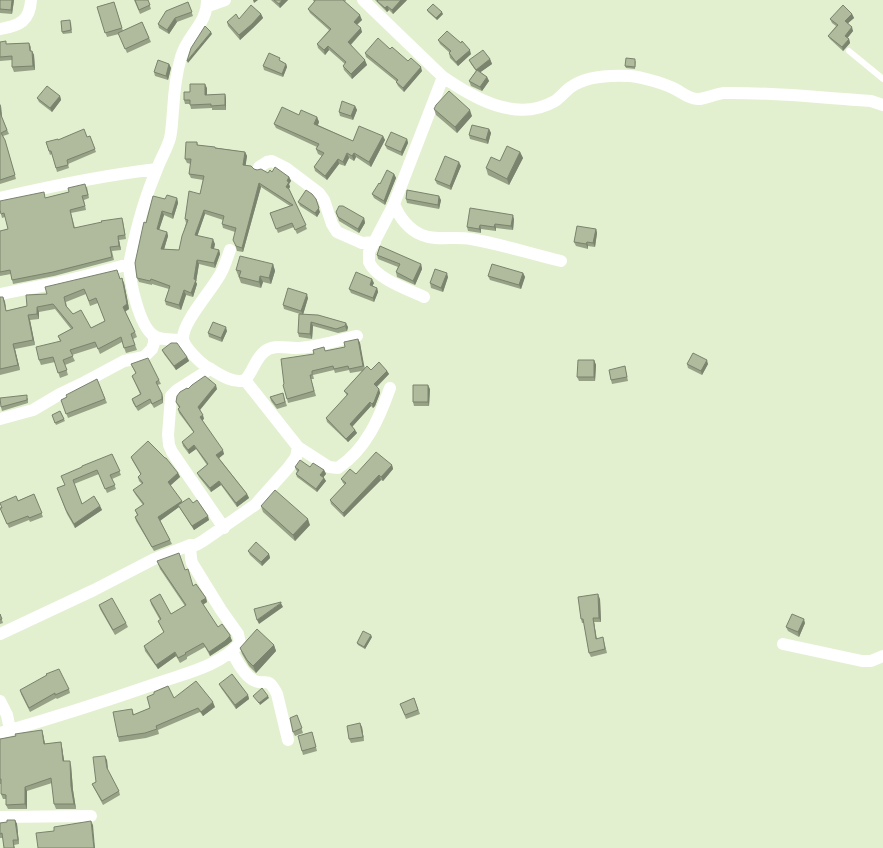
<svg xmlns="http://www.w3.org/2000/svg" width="883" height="848" font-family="Signika,sans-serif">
<rect width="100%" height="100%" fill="#e2f0cf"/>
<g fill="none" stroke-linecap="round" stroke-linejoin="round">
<path stroke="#fff" stroke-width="6" d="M849,51L883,79"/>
<path stroke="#fff" stroke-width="12" d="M363,0L443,77
M208,6L225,0
M0,29C19,26 30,21 31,0
M259,167L267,162L272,161L286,168L319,193L324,200L332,224L337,232L362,243L375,242
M0,198C52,186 104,175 157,169
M394,204C399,217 409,230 422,235C436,241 456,236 471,239C501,244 531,254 561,261
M129,265C135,233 144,199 157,169C161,158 167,149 170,138C172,130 172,120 173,111C174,93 176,74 181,57C187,35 208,23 207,0
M0,294L56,283L85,276L122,266L129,265C130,282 139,325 153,335C161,341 174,339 183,340
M424,297C409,290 375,278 369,262C369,259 369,255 369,252L394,204L443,77C475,99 517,123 555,101C561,97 565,91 571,87C586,76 611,75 630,76C642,77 662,83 673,88C682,92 688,99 698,99C706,99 714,94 724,93C767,92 814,97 857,100L871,101L883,105
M210,369L177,390L171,396L168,435L169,445L172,452L224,528
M245,380C253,372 255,359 264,352C272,344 286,348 296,348C316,348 337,340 357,336
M0,419L33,410L60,394L81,384L124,361L144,357L152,349L154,343V336
M298,447L329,467L338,468C366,449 379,419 390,388
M0,634L94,590L154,559L190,545
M783,644L862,661H871L883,656
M232,652C237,661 243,674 253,680C266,687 267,674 277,694L288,740
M0,701L7,715L10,730
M0,733C53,718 106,701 158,683C186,673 220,666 240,643L238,634L221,610L192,563L191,558L190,545H196L203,541L255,505L288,468L296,457L298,447L245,380C233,384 219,374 209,368C201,364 184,347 183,339C182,322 213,289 221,273C225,266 227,258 230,250
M0,817L91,816"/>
</g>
<path fill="#96a186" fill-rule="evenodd" d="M0,0H14L12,14L0,13Z
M134,0H148L151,9L140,14Z
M271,0H288L280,8Z
M313,0H346L345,2L362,20L357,25L362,32L351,45L367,65L352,79L344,70L343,66L345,64L329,50L325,55L318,48L317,44L329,30L310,13L308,9L314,2Z
M375,0H407L393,14L389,10L387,12Z
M114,2L123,31L142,22L151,42L127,53L119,34L107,37L97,7Z
M188,2L193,16L177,22L169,34L159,28L158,24Z
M427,10L443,14L437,20L428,12Z
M261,14L263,18L253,28L240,40L228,26L227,22Z
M852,14L854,18L848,23L853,31L847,38L849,39L850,43L843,51L830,39L828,36L836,26L832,23L830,19Z
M71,22L72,33L63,34L62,32Z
M438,40L471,54L458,66L450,58L449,53H450L440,44Z
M0,42L7,44L29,43L31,47V51H32L34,55L35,70L14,72L12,67V60L0,61Z
M390,49L422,71L404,92L398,86L396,82H397L366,57L365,53Z
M490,59L492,64L480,72L487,77L489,81L482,91L471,86L469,81L476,71L471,64L469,60Z
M281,61L286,64L287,67L283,77L264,70L263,66Z
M636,61L635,69L626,68L625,66Z
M169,64L171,68L168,80L155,76L154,72Z
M207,88V95L225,94L226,99V110H212V108L191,109L190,104H185L184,100L190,92Z
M60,96L61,100L52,112L39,102L37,98Z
M0,104L1,106L2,118L9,134L3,136L6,144L16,179L0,184Z
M355,106L357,110L353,120L340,116L339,112Z
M434,109L472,116L457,133L436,115Z
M299,115L317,117L319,122L318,125L353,141L383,136L385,140L371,167L356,157L354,161L349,158L345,166L339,164L327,180L315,171L314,167L322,156L318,154L316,149L317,147L276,128L274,124Z
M489,129L491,133L488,144L470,139L469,135Z
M90,136L96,152L68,164L69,168L57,172L52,154L50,155L46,142L58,140L87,137Z
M407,139L408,143L402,156L387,149L385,145Z
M197,142L198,145L245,152L247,156L245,166L254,169L268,173L272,172L289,177L291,181L289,184L290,187L289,189L307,229L297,234L294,227L278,233L270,213L290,206L261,187L243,252L237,251L235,244V232L223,228L222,224L223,220L205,214L197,236L215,244L214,249L219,250L220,254L215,268L199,264L196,282L197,284L193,297L186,295L181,310L166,305L165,301L169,289L152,284V285L139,282L137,278L146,223L165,199L177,198L178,203L173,219L164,215L159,230L167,232L168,236L164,249L179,250L186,223L185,219L200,194L203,180L191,178L189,174L191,164L187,163L185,159Z
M520,152L523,158L509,185L488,175L486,168Z
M461,166L451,190L437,184L435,180Z
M394,174L396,178L385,205L374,198L372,194L380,184Z
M87,187L89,198L84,200L86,210L71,213L75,228L123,221L126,239L119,240L121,250L112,251L114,260L54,276L13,284L11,274L0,276V231L8,229L5,217L2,218L1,214L46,198Z
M406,199L441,200L439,209L407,203Z
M298,202L320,212L317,217L300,206Z
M336,212L364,218L365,223L359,233L339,221Z
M514,219L513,230L496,228V231L481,229V233L468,231L467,227Z
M596,229L597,233L595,247L588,246V249L576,246L574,242Z
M377,255L421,264L422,269L415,285L397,277L396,272L398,267L378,259Z
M273,264L275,271L271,284L263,282L261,288L241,283L236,270Z
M523,273L525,277L521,289L490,280L488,276Z
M448,277L443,292L431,288L430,283Z
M120,279L124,283L127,298L129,309L125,312L135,332L137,337L133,339L137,350L126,353L122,342L100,354L97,347L72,355L75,361L65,365L68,375L60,378L55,362L41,365L39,360L60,341L58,336L71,329L55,309L39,312V319L30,320L35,345L15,349L20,370L0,375V297H3L5,302L6,311L27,306L47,294ZM86,294L90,306L98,303L105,321L91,328L73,314L67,307L66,302Z
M374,283L372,286L377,288L378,292L374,302L351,293L349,289Z
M308,298L303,314L348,327L347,331L338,333L313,326L312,339L299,337L298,333L300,314L284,309L283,305Z
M227,331L222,342L209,337L208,333Z
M358,339L360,343L364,369L371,370L387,371L389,374L377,387L379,389L380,393L375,406L373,408L371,406L352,427L355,430L357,433L348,442L327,422L326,418L347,396L346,394L344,391L362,371L350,373L349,370L335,373L334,370L313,375L314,379H311L316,396L288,403L287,399L284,384L314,354L345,347Z
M162,350L187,357L189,361L176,370L164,354Z
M594,360L596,365L595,381H579L577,377Z
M131,364L159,380L161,384L157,385L163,398V403L154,408L151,403L138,411L133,403L132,399L140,394L132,376L136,374Z
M687,364H708L702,375L688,368Z
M625,366L628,381L612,384L611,380Z
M97,379L107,403L68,418L61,400L67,397Z
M188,389H217L200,410L204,419L202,420L224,454L219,458L247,494L249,498L237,507L221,485L211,492L199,477L197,473L207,465L196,449L189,454L183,446L182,442L194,433L179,413L178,409L179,408L176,402Z
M430,389L429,406H414L413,402Z
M270,397H284L287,406L277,409L271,401Z
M28,398V403L2,411L1,407Z
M60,411L65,421L56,425L52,415Z
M112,454L121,475L112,479L116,489L107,493L99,474L74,484L82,504L100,506L102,510L75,528L67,514L57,488L64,485Z
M131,457L178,473L180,477L170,485L182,503H193L209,520L194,530L179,507L160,520L172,544L154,551L136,521L135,517L137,515L135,510L143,505L135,494L133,490L142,484L139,481L138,477L141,475L132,460Z
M392,465L393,469L383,481L381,480L344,517L331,504L330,500L345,485L343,483L341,479L356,474Z
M295,467H310L324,470L326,474L323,477L324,478L326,481L317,492L297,477L296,474L297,471L296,470Z
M34,494L43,517L30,522L29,520L9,528L0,508Z
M261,506L310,525L295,541L263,512Z
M248,551L269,554L270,558L262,566L250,555Z
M157,561L185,570L193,586L206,598L207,602L203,605L218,627L230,635L232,641L227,645L210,656L205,647L187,657V659L180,663L176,656L158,669L145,651L144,646L164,633L158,621L160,620L151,604L150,600L171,614L185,606L160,569Z
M600,599L601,622H594L597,639L604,641L607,653L591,657L589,653L584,623H582L581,619Z
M99,605L126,623L128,627L115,635L100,609Z
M0,614L3,623L0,624Z
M805,623L799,637L788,631L786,627Z
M372,637L365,649L358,645L357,643Z
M274,645L276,651L256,673L249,666L242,654L240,648Z
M219,684L248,695L249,699L236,709L221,688Z
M69,689L70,693L57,699L56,698L30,712L21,694L20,690Z
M174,698L215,707L203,716L200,712L158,730L159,734L146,738L119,742L118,737L132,709L134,715Z
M414,698L420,714L406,719L400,704Z
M297,715L303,733L295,736L293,732Z
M362,727L364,741L351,743L349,739Z
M42,730L43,734L45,744L61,742L62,747L64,761L71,765L73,790L76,809H56L54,804L52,783L27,791V809H8L6,805V799H3L1,794V784H0V739L16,736Z
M312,732L317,751L303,755L302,751Z
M107,760L108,771L119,791L120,795L103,805L94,788L92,784L96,782Z
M15,820L17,824L19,844L14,845L15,848H4L3,838H0V823L7,822Z"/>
<path fill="#7a836d" d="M12,0H14L12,14L11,10Z
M253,0H258L254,3Z
M282,0H288L280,8L279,4Z
M401,0H407L393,14L392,10Z
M387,6L389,10L387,12L385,8Z
M442,12L443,14L437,20L436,18Z
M261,14L263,18L253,28L240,40L239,35Z
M852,14L854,18L846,25L845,21Z
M360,15L362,20L355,26L354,22Z
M175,18L177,22L169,34L167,30Z
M852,27L853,31L846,40L845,36Z
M361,28L362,32L349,46L348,42Z
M211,32L212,34L188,63L187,61Z
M849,39L850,43L843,51L842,47Z
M328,46L329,50L325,55L324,50Z
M470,50L471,54L458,66L456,62Z
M32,51L34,55L35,70L33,66Z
M490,59L492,64L478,74L476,70Z
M365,60L367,65L352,79L351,74Z
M169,64L171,68L168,80L166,76Z
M286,64L287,67L283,77L282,74Z
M421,67L422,71L404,92L403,88Z
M487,77L489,81L482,91L480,87Z
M205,84L207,88V99L205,95Z
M225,94L226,99V110L225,105Z
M60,96L61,100L52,112L50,108Z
M0,104L1,106L2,119L1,115Z
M355,106L357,110L353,120L351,116Z
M470,110L472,116L457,133L455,127Z
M317,117L319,122L316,129L314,124Z
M489,129L491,133L488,144L486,140Z
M383,136L385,140L371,167L369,162Z
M407,139L408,143L402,156L401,152Z
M245,152L247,156L245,170L243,165Z
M520,152L523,158L509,185L507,179Z
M347,153L349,158L345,166L343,162Z
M354,153L356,157L354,161L352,156Z
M338,159L339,164L327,180L325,176Z
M459,162L461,166L451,190L450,186Z
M394,174L396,178L385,205L384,201Z
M289,177L291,181L289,184L290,187L287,191L286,187L287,181Z
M259,183L261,187L243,252L242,248Z
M439,196L441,200L439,209L438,205Z
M177,198L178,203L173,219L172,214Z
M316,199L320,212L317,217L315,213Z
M204,210L205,214L196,240L195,235Z
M162,211L164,215L158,233L157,229Z
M513,215L514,219L513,230L511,226Z
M364,218L365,223L359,233L358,229Z
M495,224L496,228V231L494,227Z
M480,225L481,229V233L479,229Z
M596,229L597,233L595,247L593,243Z
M167,232L168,236L163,253L161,249Z
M118,236L119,240L121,250L119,246Z
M213,239L215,244L213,252L211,248Z
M587,242L588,246V249L586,244Z
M219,250L220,254L215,268L214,263Z
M197,260L199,264L196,282L197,284L193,297L191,293L194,279Z
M273,264L275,271L271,284L269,278Z
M421,264L422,269L415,285L413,281Z
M447,273L448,277L443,292L441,288Z
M523,273L525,277L521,289L519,285Z
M260,276L263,282L261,288L259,282Z
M122,278L124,283L127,298L129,309L124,312L123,307Z
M372,279L374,283L371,289L370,285Z
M377,288L378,292L374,302L373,298Z
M184,290L186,295L181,310L179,305Z
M307,294L308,298L303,315L301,311Z
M3,297L5,302L7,316L6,311Z
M37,307L39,312V319L37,314Z
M28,315L30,320L35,345L33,340Z
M311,322L313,326L312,339L310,334Z
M346,323L348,327L347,331L345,326Z
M226,327L227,331L222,342L221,338Z
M358,339L360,343L365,370L363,366Z
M13,344L15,349L20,370L18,365Z
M187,357L189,361L176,370L174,366Z
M594,360L596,365L595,381L594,377Z
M707,360L708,364L702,375L701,371Z
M387,371L389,374L375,388L374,384Z
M216,385L217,389L199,411L198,407Z
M428,385L430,389L429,406L428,402Z
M379,389L380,393L375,406L373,408L372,404Z
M162,394L163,398V403L162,399Z
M370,402L371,406L351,428L350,424Z
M203,415L204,419L201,421L200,417Z
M355,430L357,433L348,442L346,439Z
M194,445L196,449L189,454L188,450Z
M223,450L224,454L218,459L216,455Z
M392,465L393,469L383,481L381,477Z
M324,470L326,474L322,479L320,475Z
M178,473L180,477L170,486L168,482Z
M379,475L381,480L344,517L343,513Z
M324,478L326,481L317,492L316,489Z
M219,481L221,485L211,492L210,488Z
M247,494L249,498L237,507L236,503Z
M182,501L183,505H178L179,507L160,521L158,517Z
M100,506L102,510L75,528L74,524Z
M208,516L209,520L194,530L192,526Z
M308,519L310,525L295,541L293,535Z
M269,554L270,558L262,566L261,562Z
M598,594L600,599L601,622L599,618Z
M206,598L207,602L202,605L201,601Z
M281,603L283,607L259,624L257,620Z
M593,618L594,622L597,643L596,639Z
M804,619L805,623L799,637L798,632Z
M371,635L372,637L365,649L364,647Z
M230,636L232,641L227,645L210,656L209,652Z
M274,645L276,651L256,673L253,666Z
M175,652L176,656L158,669L156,665Z
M248,695L249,699L236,709L235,705Z
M268,696L269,698L260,705L259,703Z
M213,702L215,707L203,716L201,712Z
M360,723L362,727L364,741L363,737Z
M42,730L43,734L46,749L44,744Z
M61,742L62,747L65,766L63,761Z
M105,756L107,760L108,772L107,768Z
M70,761L71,765L73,790L76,809L74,804L71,786Z
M25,787L27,791V809L25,804Z
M15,820L17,824L19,844L18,840Z
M91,821L93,825L95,848H94Z"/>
<path fill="#afbb9c" stroke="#7a836d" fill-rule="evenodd" d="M0,0H12L11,10L0,9Z
M135,0H148L150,5L139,10Z
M274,0H282L279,4Z
M315,0H343L360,15L354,22L361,28L348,42L365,60L351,74L343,66L346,62L328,46L324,50L317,44L331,29L308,9L315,1Z
M378,0H401L392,10L387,6L385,8L377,1Z
M114,2L122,28L105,33L97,7Z
M188,2L192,12L175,18L167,30L158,24L166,11Z
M433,4L442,12L436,18L427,10Z
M251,5L261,14L252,24L239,35L227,22L236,14L239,19Z
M843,5L852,14L845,21L852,27L845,36L849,39L842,47L828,36L838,25L830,19Z
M70,20L71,30L62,32L61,21Z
M142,22L149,38L125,49L118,33Z
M205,26L211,32L187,61L191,48Z
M447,31L461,43L462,41L470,50L456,62L449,53L451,51L438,40Z
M378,38L390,49L392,47L408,61L411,58L421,67L403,88L396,82L398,80L365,53Z
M6,41V44L29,43L30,51H32L33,66L12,67V56L0,57V42Z
M483,50L490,59L476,70L469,60Z
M269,53L280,58L279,60L286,64L282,74L263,66Z
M626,58L635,59V67L625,66Z
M158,60L169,64L166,76L154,72Z
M477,70L487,77L480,87L469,81Z
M190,84H205V95L225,94V105L211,106V104L190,105V100H184V92H190Z
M47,86L60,96L50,108L37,98Z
M449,91L470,110L455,127L434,109L436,105Z
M342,101L355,106L351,116L339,112Z
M282,107L299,115L301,110L317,117L314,124L353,141L359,126L383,136L369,162L354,153L352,156L347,153L343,162L338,159L325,176L314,167L324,153L316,149L319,144L274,124Z
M0,108L1,115L7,130L1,133L5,140L15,175L0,180Z
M472,125L489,129L486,140L469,135Z
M84,129L87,137L90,136L95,149L67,160L68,165L56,168L51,151H49L46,142L58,139V140Z
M391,132L407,139L401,152L385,145Z
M186,142H197V145L215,147V148L245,152L243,165L251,166L254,169L257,170L261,169L268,173L270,170L272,172L275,167L289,177L287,181L289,182L286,187L289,189L306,225L295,230L292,223L276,229L270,213L293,205L259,183L242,248L236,246L233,240L236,228L222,224L224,216L204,210L195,235L213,239L211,248L219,250L214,263L197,260L194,279L196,280L191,293L184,290L179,305L165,301L170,286L151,279L150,281L137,278L135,263L143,226L144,222L146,223L153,196L165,199L167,195L177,198L172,214L162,211L157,229L167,232L161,249L179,250L182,236L188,220L185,219L189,191L200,194L204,176L189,174L191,159H185Z
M507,146L520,152L507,179L486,168L491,157L500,161Z
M445,156L459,162L450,186L435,180Z
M387,170L394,174L384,201L372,194L379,183L380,184Z
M85,184L88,195L82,196L85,206L70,210L74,228L102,222L101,221L122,218L125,235L118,236L119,246L110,247L112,257L53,272L12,280L10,270L0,272V231L8,229L4,213L1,214L0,210V201L44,192L45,198L69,192L68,188Z
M306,190L312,194L316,199L319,208L315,213L298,202Z
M407,190L439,196L438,205L406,199Z
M339,206H343L364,218L358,229L338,217L336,212Z
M470,208L513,215L511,226L495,224L494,227L480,225L479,229L467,227Z
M577,226L596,229L593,243L587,242L586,244L574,242Z
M380,246L421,264L413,281L396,272L400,264L377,255Z
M240,256L273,264L269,278L260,276L259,282L239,277L241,271L236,270Z
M492,264L523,273L519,285L488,276Z
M435,269L447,273L441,288L430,283Z
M117,270L120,279L122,278L125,293L127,304L123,307L135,332L131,334L135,345L124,348L121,337L98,349L95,342L70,350L73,356L63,360L67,370L58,373L53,357L39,360L36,347L61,341L58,336L73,328L53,304L37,307V314L28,315L33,340L13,344L18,365L0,369V297H3L6,311L27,306L26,295L47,294L45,287ZM84,289L89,301L96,298L105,321L91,328L81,310L73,314L66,306L64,297Z
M356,272L372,279L370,285L377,288L373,298L349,289Z
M288,288L307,294L301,311L283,305Z
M299,314L318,315L346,323L345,326L336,329L311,322L310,334L298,333Z
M213,322L226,327L221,338L208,333Z
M358,339L363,366L349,369L348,366L334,369L333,366L312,371V375H310L314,391L287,399L283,385L284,384L281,359L314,354L313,350L324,347L325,351L345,347L344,342Z
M171,343H177L187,357L174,366L162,350Z
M693,353L707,360L701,371L687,364Z
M148,358L159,380L156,382L162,394V399L152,404L150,399L136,407L132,399L141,394L132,376L136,373L131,364Z
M578,360H594V377H577Z
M379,362L387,371L374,384L379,389L374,402L372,404L370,402L350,424L355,430L346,439L326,418L348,394L344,391L367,366L371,370Z
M625,366L627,377L611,380L609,370Z
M205,376L216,385L198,407L203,415L200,417L223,450L216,455L247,494L236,503L219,481L210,488L197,473L208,464L194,445L188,450L182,442L194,432L178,409L180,407L176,402L177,396L180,392L187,388L188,389L192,385Z
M97,379L105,399L66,414L61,400L67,397L66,395Z
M413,385H428V402H413Z
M283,393L285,402L276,405L270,397Z
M27,395V400L1,407L0,398Z
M60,411L64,419L55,423L52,415Z
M148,441L165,458H166L178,473L168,482L182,501L158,517L170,540L152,547L135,517L138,515L135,510L144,504L133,490L143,483L138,477L141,474L131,457Z
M376,452L392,465L381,477L379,475L343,513L330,500L346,483L341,479L350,469L356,474Z
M112,454L120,471L110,475L115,485L105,489L97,470L73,480L82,504L94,496L100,506L74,524L66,510L57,488L65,485L61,476L82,467V466Z
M300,460L310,467L313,463L324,470L320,475L324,478L316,489L296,474L299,470L295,467Z
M275,490L308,519L293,535L261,506Z
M34,494L42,513L29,518L28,516L7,524L0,508H2L0,503L16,496L18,501Z
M189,498L193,503L197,500L208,516L192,526L178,505Z
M256,542L269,554L261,562L248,551Z
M179,553L185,570L188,569L193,586L196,584L206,598L201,601L218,627L222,624L230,635V636L225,641L209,652L203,643L185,653L186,654L178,658L175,652L156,665L144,646L164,632L158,621L161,619L150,600L160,594L171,614L186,605L159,565L157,561Z
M598,594L599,618H593L596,639L603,637L605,649L589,653L583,619H581L578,597Z
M112,598L126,623L113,630L99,605Z
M281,602V603L257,620L254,609Z
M0,614L2,619L0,620Z
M792,614L804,619L798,632L786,627Z
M257,629L274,645L253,666L247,660L240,648Z
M363,631L371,635L364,647L357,643Z
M59,669L69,689L55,695V693L29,708L20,690L47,675L46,674Z
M232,674L248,695L235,705L219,684Z
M196,681L213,702L201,712L198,708L156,726L157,729L145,733L118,737L113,712L132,709L133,715L150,708L147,697L154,694V692L168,686L174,698Z
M262,688L268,696L259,703L253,696Z
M414,698L418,710L405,715L400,704Z
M297,715L302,728L293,732L290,718Z
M360,723L363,737L349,739L347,726Z
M42,730L44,744L61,742L63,761H70L71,786L74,804H54L51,778L25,787V804L6,805V795L1,794V779H0V739L16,736L15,734Z
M312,732L316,747L302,751L298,736Z
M105,756L107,768L119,791L102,801L92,784L96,782L93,757Z
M7,820H15L18,840H13L14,848H4L2,833L0,834V823L7,822Z
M91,821L94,848H38L36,833L54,831V827Z"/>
</svg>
